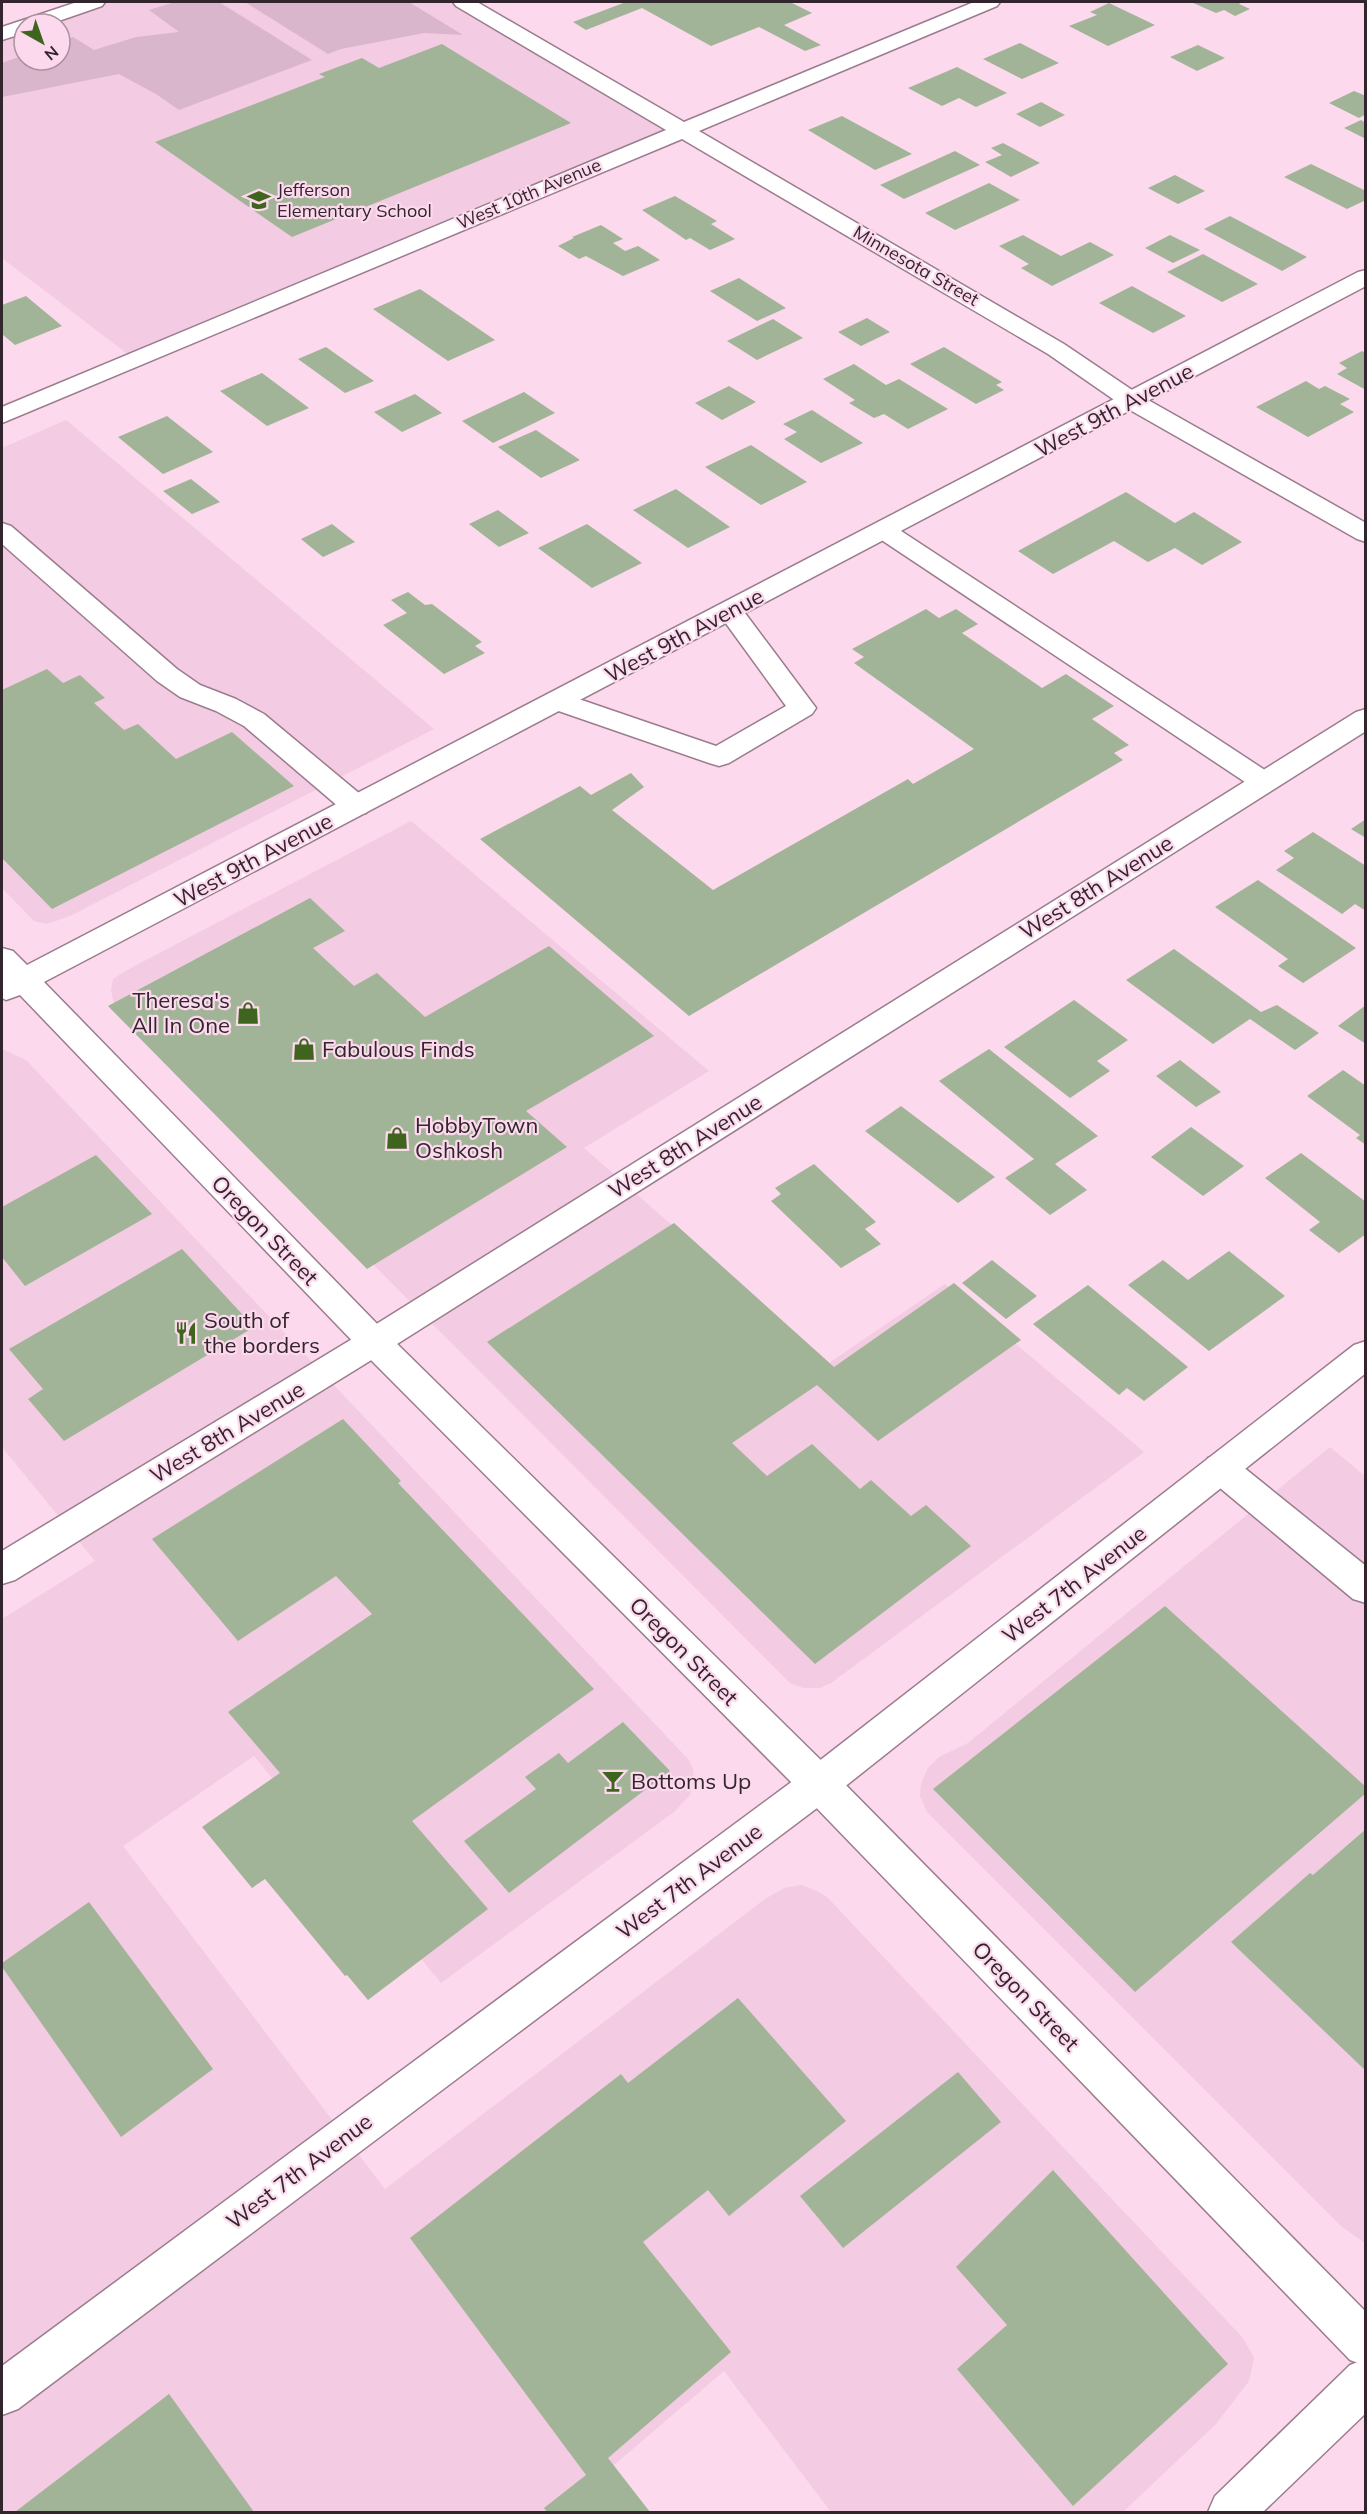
<svg xmlns="http://www.w3.org/2000/svg" width="1367" height="2514" font-family="Mulish,sans-serif">
<rect width="100%" height="100%" fill="#fcd9ed"/>
<path fill="#f3cbe2" d="M95,2H464L684,129L134,359L2,258V34L24,26V60H60V24H30Z
M66,420L434,729L70,916L47,924L34,921L2,888V448Z
M411,821L709,1071L584,1148L829,1363L945,1284L1144,1452L831,1683L820,1688H803L790,1683L114,1004L111,990L113,979L129,969Z
M2,1049L26,1060L689,1760L693,1769L694,1780L690,1795L674,1812L441,1983L254,1756L123,1846L385,2189L765,1899L784,1888L801,1885L817,1891L827,1897L1243,2338L1254,2358L1249,2381L1216,2424L1123,2512H831L724,2371L559,2512H2V1619L95,1561L2,1447Z
M1330,1447L1365,1476V2243L1342,2227L927,1812L920,1796L921,1784L928,1768L939,1757L968,1743Z"/>
<path fill="#d9b6cb" d="M175,2H219L312,60L179,110L156,94L119,74L2,97V63L24,55V60H60V42L73,37L94,50L136,37L179,32L149,10Z
M245,2H409L463,35L424,33L341,49L328,54Z"/>
<path fill="#a2b497" d="M626,2H790L812,13L784,25L821,45L805,51L759,27L711,46L642,8L586,30L573,22Z
M1191,2H1243L1239,4L1250,9L1235,16L1224,10L1216,13Z
M1109,3L1155,25L1108,46L1069,26L1097,15L1090,12Z
M1020,43L1059,63L1022,79L983,59Z
M442,44L571,123L292,237L155,142L325,77L319,74L362,58L379,68Z
M1198,45L1225,58L1197,71L1170,57Z
M957,67L1007,93L976,107L959,98L942,106L908,88Z
M1354,91L1366,96V114L1359,118L1329,103Z
M1041,102L1065,115L1040,127L1016,114Z
M842,116L912,154L875,170L808,130Z
M1361,120L1366,123V139L1344,128Z
M1003,143L1040,163L1011,177L985,162L1002,155L991,148Z
M955,151L980,165L904,199L880,185Z
M1311,164L1366,191V200L1347,209L1284,177Z
M1175,175L1205,191L1178,204L1148,188Z
M989,183L1020,200L955,230L925,213Z
M675,196L717,221L711,224L735,239L710,250L690,238L686,240L642,210Z
M1230,216L1307,257L1282,271L1204,229Z
M601,225L623,239L613,243L625,251L638,246L660,260L623,276L586,256L579,259L558,246L574,238L572,237Z
M1023,235L1061,256L1090,242L1114,255L1052,286L1021,268L1029,264L999,246Z
M1170,235L1200,250L1173,263L1145,248Z
M1203,254L1258,284L1222,302L1167,272Z
M739,278L786,308L757,321L710,291Z
M1132,286L1186,316L1153,333L1099,303Z
M420,289L495,340L448,361L373,309Z
M26,296L62,326L15,345L2,334V305Z
M867,318L890,332L861,346L838,332Z
M773,319L803,338L757,360L727,341Z
M326,347L374,381L345,393L298,359Z
M944,347L1002,382L996,385L1004,390L976,404L910,364Z
M1362,351L1366,353V390L1337,374L1347,368L1339,363Z
M854,364L886,385L899,379L948,409L908,429L884,414L874,418L849,403L855,400L823,379Z
M262,373L309,408L267,426L220,391Z
M1306,381L1319,389L1325,386L1350,399L1340,404L1354,412L1308,437L1256,407Z
M729,386L756,402L722,420L695,403Z
M524,392L555,413L493,443L462,421Z
M415,394L442,413L402,432L374,412Z
M812,410L863,443L821,463L784,439L797,432L783,424Z
M167,416L213,452L163,474L118,437Z
M536,430L580,460L541,478L498,447Z
M751,445L807,482L761,505L705,467Z
M191,479L220,502L192,514L163,491Z
M676,489L730,527L688,548L633,510Z
M1126,492L1175,523L1194,512L1242,542L1202,565L1175,548L1148,562L1114,541L1053,574L1018,551Z
M498,510L529,533L499,547L469,524Z
M332,524L355,542L323,557L301,539Z
M587,524L642,563L592,588L538,548Z
M408,592L425,605L432,604L482,642L475,646L485,653L444,674L383,625L407,613L391,600Z
M926,609L939,618L956,609L978,624L962,633L1042,688L1066,674L1114,706L1092,719L1129,745L1114,753L1123,760L689,1016L480,839L580,786L591,795L631,773L644,787L612,810L713,890L908,779L913,784L974,749L854,663L864,657L852,649Z
M47,669L63,683L80,675L105,698L94,703L124,730L138,724L176,759L232,732L294,786L52,909L2,858V690Z
M1366,819V838L1351,829Z
M1313,832L1366,866V911L1355,904L1342,914L1276,870L1294,858L1284,851Z
M1258,880L1356,948L1303,983L1278,966L1288,959L1215,907Z
M310,898L345,931L313,948L354,986L377,973L425,1017L549,946L654,1036L526,1111L567,1147L367,1269L108,1006Z
M1174,949L1261,1012L1277,1005L1319,1033L1295,1050L1250,1019L1213,1044L1126,980Z
M1074,1000L1128,1040L1097,1061L1110,1071L1070,1098L1004,1047Z
M1366,1005V1044L1338,1026Z
M989,1049L1098,1136L1055,1164L1087,1190L1050,1215L1005,1178L1034,1159L939,1081Z
M1180,1060L1221,1092L1196,1107L1156,1076Z
M1343,1070L1366,1086V1145L1356,1138L1360,1135L1307,1096Z
M901,1106L995,1177L958,1203L865,1131Z
M1191,1127L1244,1166L1203,1196L1151,1157Z
M1301,1153L1366,1202V1234L1339,1253L1309,1230L1320,1222L1265,1178Z
M96,1155L152,1214L25,1286L2,1257V1207Z
M814,1164L876,1222L865,1229L881,1244L841,1268L771,1201L781,1194L775,1188Z
M674,1223L834,1367L954,1283L1021,1340L878,1441L817,1385L732,1443L767,1476L812,1444L860,1489L871,1480L911,1516L926,1505L971,1546L815,1664L487,1342Z
M182,1249L254,1327L64,1441L28,1399L43,1389L9,1349Z
M1229,1251L1285,1296L1209,1351L1128,1285L1163,1260L1188,1280Z
M992,1260L1037,1296L1006,1319L962,1283Z
M1088,1285L1188,1367L1144,1401L1127,1388L1119,1395L1033,1324Z
M343,1419L401,1481L398,1483L594,1689L412,1821L488,1909L368,2000L347,1975L345,1976L265,1879L252,1888L202,1827L280,1773L228,1712L372,1614L336,1576L238,1641L152,1539Z
M1165,1606L1366,1787V1793L1135,1992L933,1789Z
M623,1722L670,1771L509,1893L464,1841L536,1789L525,1777L559,1753L568,1763Z
M1366,1829V2071L1231,1942L1310,1873L1313,1875Z
M89,1902L213,2069L121,2137L2,1967V1963Z
M738,1998L846,2121L729,2216L708,2190L643,2242L731,2352L608,2458L650,2512H547L544,2508L586,2475L410,2238L621,2074L628,2083Z
M958,2072L1001,2122L843,2248L800,2196Z
M1053,2170L1228,2364L1073,2506L957,2369L1007,2325L956,2267Z
M169,2394L254,2512H15Z"/>
<g fill="none" stroke-linecap="round" stroke-linejoin="round">
<g stroke="#9b7c8e" stroke-width="3">
<path id="lane" d="M883,522L892,525L1274,776L1278,782L1274,788L1264,791L1254,788L874,535L870,530L874,525Z
M2,523L11,526L177,669L200,685L236,699L264,714L366,799L370,806L366,813L356,815L346,813L244,726L216,711L180,697L157,681L2,544Z
M730,603L739,605L816,708L812,714L729,763L719,766L709,763L547,707L543,701L547,695L557,692L567,695L716,746L786,706L717,611L721,605Z
M1220,1454L1232,1458L1366,1566V1603L1353,1599L1208,1478L1202,1468L1208,1458Z"/>
</g>
<g stroke="#9b7c8e" stroke-width="3">
<path id="street" d="M77,2H105L102,6L50,24H24V33L2,40V27Z
M453,2H477L684,122L974,2H1000L997,6L699,131L1064,344L1141,396L1366,523V542L1357,539L1123,406L1048,354L682,139L2,423V407L666,130L456,6Z
M1366,709V731L386,1351L15,1580L2,1584V1551L362,1333L1356,712Z
M1366,1341V1373L833,1796L18,2409L2,2415V2366L805,1772L1354,1345Z
M1366,2359V2413L1263,2512H1208L1215,2496L1350,2365Z"/>
</g>
<g stroke="#9b7c8e" stroke-width="3">
<path id="secondary" d="M1366,270V286L44,982L386,1333L833,1772L1366,2312V2366L1350,2360L805,1796L362,1351L20,995L6,1000L2,998V948L13,951L27,965L1358,272Z"/>
</g>
<use href="#lane" fill="#fff" fill-rule="evenodd"/>
<use href="#street" fill="#fff" fill-rule="evenodd"/>
<use href="#secondary" fill="#fff" fill-rule="evenodd"/>
</g>
<defs>
<g id="school-bare" transform="scale(1.8)"><path d="M0-5L7-2L0 1L-7-2ZM-4 1L0 2.5L4 1V4Q0 6-4 4Z" fill="#3e641e" stroke="#fcd9ed" stroke-width="2.5" paint-order="stroke"/></g>
<g id="shop-bare" transform="scale(1.8)"><path d="M-5-2.5h2.3a2.7 3.5 0 0 1 5.4 0H5L5.5 6h-11ZM-1.5-2.5h3a1.5 2.3 0 0 0-3 0Z" fill="#3e641e" stroke="#fcd9ed" stroke-width="2.5" paint-order="stroke"/></g>
<g id="restaurant-bare" transform="scale(1.8)"><path d="M-5-6h1v4h1v-4h1v4h1v-4h1v5L-1.5 .5V6h-2V.5L-5-1ZM5-6V6H3V1.5H1.5Q1.5-4 5-6Z" fill="#3e641e" stroke="#fcd9ed" stroke-width="2.5" paint-order="stroke"/></g>
<g id="bar-bare" transform="scale(1.8)"><path d="M-6-5H6L.8 .8V4.5H3.5V6h-7V4.5H-.8V.8Z" fill="#3e641e" stroke="#fcd9ed" stroke-width="2.5" paint-order="stroke"/></g>
</defs>
<g fill-rule="evenodd">
<use href="#school-bare" x="259" y="200"/>
<use href="#shop-bare" x="248" y="1013"/>
<use href="#shop-bare" x="304" y="1049"/>
<use href="#shop-bare" x="397" y="1138"/>
<use href="#restaurant-bare" x="186" y="1333"/>
<use href="#bar-bare" x="613" y="1781"/>
</g>
<g text-anchor="middle" stroke-width="4.5" stroke-linejoin="round" paint-order="stroke">
<g font-size="18" fill="#32252d" stroke="#fcd9ed" text-anchor="start">
<text x="277" y="196">Jefferson<tspan x="277" dy="21">Elementary School</tspan></text>
</g>
<g font-size="18" fill="#32252d" stroke="#fcd9ed">
<text transform="translate(529 194) rotate(-23)" y="6">West 10th Avenue</text>
<text transform="translate(916 266) rotate(30)" y="6">Minnesota Street</text>
</g>
<g font-size="22" fill="#32252d" stroke="#fcd9ed">
<text transform="translate(1114 410) rotate(-28)" y="8">West 9th Avenue</text>
<text transform="translate(684 635) rotate(-28)" y="8">West 9th Avenue</text>
<text transform="translate(253 860) rotate(-28)" y="8">West 9th Avenue</text>
<text transform="translate(1096 887) rotate(-32)" y="8">West 8th Avenue</text>
<text transform="translate(685 1146) rotate(-32)" y="8">West 8th Avenue</text>
<text transform="translate(265 1230) rotate(46)" y="8">Oregon Street</text>
<text transform="translate(227 1432) rotate(-31)" y="8">West 8th Avenue</text>
<text transform="translate(1074 1584) rotate(-38)" y="8">West 7th Avenue</text>
<text transform="translate(684 1651) rotate(45)" y="8">Oregon Street</text>
<text transform="translate(689 1881) rotate(-37)" y="8">West 7th Avenue</text>
<text transform="translate(1026 1996) rotate(46)" y="8">Oregon Street</text>
<text transform="translate(299 2171) rotate(-37)" y="8">West 7th Avenue</text>
</g>
<g font-size="22" fill="#32252d" stroke="#fcd9ed" text-anchor="start">
<text x="230" y="1008" text-anchor="end">Theresa's<tspan x="230" dy="25">All In One</tspan></text>
<text x="322" y="1057">Fabulous Finds</text>
<text x="415" y="1133">HobbyTown<tspan x="415" dy="25">Oshkosh</tspan></text>
<text x="204" y="1328">South of<tspan x="204" dy="25">the borders</tspan></text>
<text x="631" y="1789">Bottoms Up</text>
</g>
</g>
<rect width="1367" height="2514" fill="none" stroke="#32252d" stroke-width="6"/>
<g transform="translate(42 42) rotate(140)"><circle r="28" fill="#fcd9ed" stroke="#ab91a0" stroke-width="1.5"/>
<path d="M0-4.5L10 22L0 15L-10 22Z" fill="#3e641e"/>
<text y="-9" font-size="16" font-weight="bold" text-anchor="middle" fill="#32252d">N</text>
</g>
</svg>
